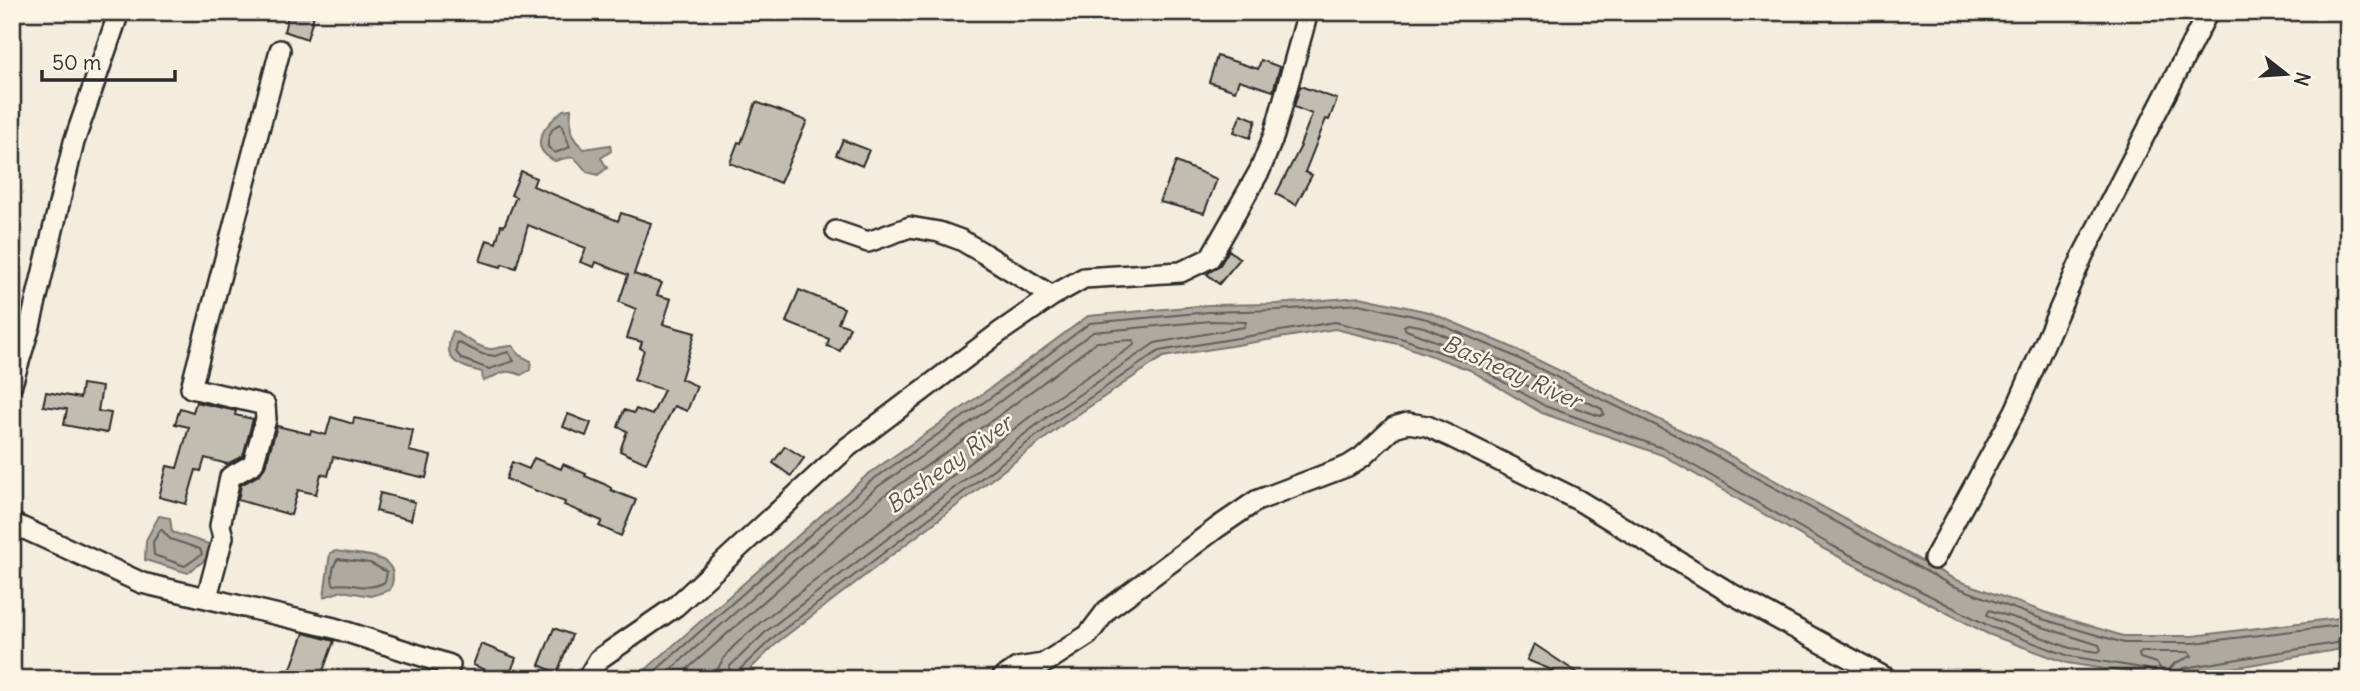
<svg xmlns="http://www.w3.org/2000/svg" width="2360" height="691" font-family="Delius,sans-serif">
<rect width="100%" height="100%" fill="#f4edde"/>
<filter id="ink" filterUnits="userSpaceOnUse"><feTurbulence type="fractalNoise" baseFrequency=".0143" numOctaves="2"/><feDisplacementMap in="SourceGraphic" scale="14" xChannelSelector="R" yChannelSelector="G"/><feConvolveMatrix kernelMatrix="1 2 1 2 8 2 1 2 1" color-interpolation-filters="sRGB"/></filter>
<g filter="url(#ink)">
<path fill="#afaaa0" stroke="#7a7771" stroke-width="2" d="M571,109C570,129 568,136 584,149L610,145L611,151L601,158L607,168L598,175L587,172C574,157 577,154 555,161C525,146 546,125 563,110Z
M1360,297L1429,312L1507,345L1703,441L1954,579L2044,612L2123,636H2193L2348,617V648L2168,679L2067,663L1988,634L1899,588L1824,549L1662,455L1542,413L1470,370L1402,345L1335,329L1163,357L1064,424L779,641L740,679H635L867,475L985,392L1088,316L1209,305L1277,304Z
M453,331C465,336 477,348 490,349C498,349 504,345 513,346L519,355L531,361L530,370L521,375C500,367 501,376 483,381L482,372C456,365 441,360 453,331Z
M159,516L170,518L172,532L215,546L210,556L188,573L145,560L146,540Z
M336,551C361,556 405,552 390,590L371,596L342,591L324,597L330,553Z"/>
<g fill="none" stroke-linecap="round" stroke-linejoin="round">
<path stroke="#605e5a" stroke-width="2" d="M561,124L570,147L555,153L548,147C547,138 551,126 561,124Z
M1408,324L1424,327L1465,344L1467,349L1462,351L1406,330L1404,326Z
M457,342L482,354L495,356L508,352L514,361L489,369L462,359L456,352Z
M1484,352L1602,409L1604,414L1600,416L1548,398L1481,359L1480,354Z
M161,529L170,539L200,549L202,554L185,566L154,555L153,542Z
M338,559L370,563L387,572L385,582C363,593 355,581 334,585C330,580 333,564 338,559Z
M1989,610L2099,645L2101,650L2098,652L2070,648L1994,619L1987,615Z
M2142,652H2189L2192,656L2175,663L2165,674L2156,663L2140,658L2139,654Z
M646,679L871,481L990,398L1090,323L1209,312L1278,310L1359,304L1427,319L1505,352L1700,447L1951,585L2042,619L2124,643H2194L2348,624
M660,679L876,488L995,405L1093,332L1210,321L1246,322L1244,327L1155,343L1055,411L769,629L730,666L727,679
M676,679L883,496L1001,414L1097,342L1134,340V345L1048,403L762,621C745,637 717,655 716,679
M736,679L738,671L775,636L1060,418L1159,351L1335,322L1404,339L1472,364L1545,406L1665,449L1827,543L1991,627L2069,656L2148,669L2153,672L2154,679
M2177,679L2178,672L2184,668L2348,641"/>
</g>
<path fill="#c2bdb1" stroke="#2b2b2b" stroke-width="2" d="M289,12H315L307,39L284,31Z
M1217,56L1258,69L1261,60L1280,67L1273,91L1239,80L1235,91L1209,82Z
M1300,86L1337,99L1329,120L1326,119L1305,172L1312,175L1296,205L1276,194L1301,146L1300,145L1312,114L1294,107Z
M756,102L807,121L780,183L730,163L738,142L741,143Z
M1241,114L1256,120L1250,138L1234,132Z
M843,140L869,150L862,166L836,155Z
M1176,162L1217,179L1204,213L1160,202Z
M521,171L536,178L533,186L618,221L621,213L651,223L634,274L662,283L657,295L671,299L663,324L695,333L681,379L697,386L687,411L674,406L646,463L620,451L627,431L618,427L624,410L634,413L636,409L652,415L664,390L634,380L644,350L640,348L642,342L627,338L636,309L619,302L628,275L596,262L594,267L580,262L586,248L528,225L516,268L502,264L501,267L480,261L487,240L496,243L501,225L504,226L516,197L511,195Z
M1229,250L1240,259L1219,284L1207,274L1220,265Z
M799,290L844,308L838,323L850,327L840,351L827,346L829,339L786,322Z
M82,384L102,387L98,411L111,413L107,433L64,425L67,409L43,406L46,392L80,398Z
M196,402L236,411L235,415L253,419L243,456L227,464L205,458L201,471L196,470L186,504L159,497L167,466L177,468L189,427L175,424L180,408L193,412Z
M568,414L591,423L586,436L563,427Z
M331,417L353,424L354,418L413,430L409,451L431,456L426,478L333,457L328,476L321,474L316,494L298,490L291,515L238,500L241,485L259,475L265,467L277,426L310,434L311,431L326,435Z
M785,446L804,458L791,476L773,463Z
M534,458L561,469L563,464L586,474L585,476L604,484L611,488V490L636,500L621,536L599,526L602,521L564,505L565,502L506,479L512,462L529,469Z
M380,493L415,502L411,520L376,511Z
M554,628L572,635L557,673L539,665Z
M304,633L334,641L320,679H287Z
M481,644L516,658L508,679L473,665Z
M1534,644L1561,662L1587,679H1546L1552,670L1527,660Z"/>
<g fill="none" stroke-linecap="round" stroke-linejoin="round">
<g stroke="#2b2b2b" stroke-width="24">
<path id="minor" d="M836,231L868,242L910,227L939,232L961,240L983,253L1052,296
M12,384L30,326L74,142L119,12
M12,523L142,583L334,628L450,665L445,679
M1934,559L2015,411L2084,253L2208,12
M207,597L223,537L220,526L230,477L253,464L266,419L265,405L191,388L280,50
M587,679L599,659L676,606L848,447L1000,332L1052,296L1084,278L1181,272L1210,258L1260,170L1274,135L1308,12
M1001,679L1017,668L1043,664L1088,635L1107,610L1218,527L1256,501L1348,466L1362,457L1394,427L1408,423L1427,426L1449,436L1578,500L1732,594L1888,679"/>
</g>
<use href="#minor" stroke="#fcf5e5" stroke-width="19"/>
</g>
</g>
<g text-anchor="middle" stroke-width="5" stroke-linejoin="round" paint-order="stroke">
<g font-size="23" font-style="italic" fill="#595754" stroke="#fcf5e5">
<text transform="translate(1512 372) rotate(24)" y="8">Basheay River</text>
<text transform="translate(949 464) rotate(-36)" y="8">Basheay River</text>
</g>
</g>
<rect width="2360" height="691" fill="none" stroke="#fcf5e5" stroke-width="42"/>
<rect x="21" y="21" width="2318" height="649" fill="none" stroke="#2b2b2b" stroke-width="2.5" filter="url(#ink)"/>
<g transform="translate(2286 74) rotate(107)" stroke="#fcf5e5" stroke-width="5" paint-order="stroke">
<path d="M0-5L12 26L0 18L-12 26Z" fill="#2b2b2b"/>
<text y="-10" font-size="19" font-weight="bold" text-anchor="middle" fill="#2b2b2b">N</text>
</g>
<path d="M42 70v10h133v-10" fill="none" stroke="#2b2b2b" stroke-width="3.5"/>
<text x="52" y="70" font-size="21" fill="#2b2b2b" stroke="#fcf5e5" stroke-width="5" paint-order="stroke">50 m</text>
</svg>
